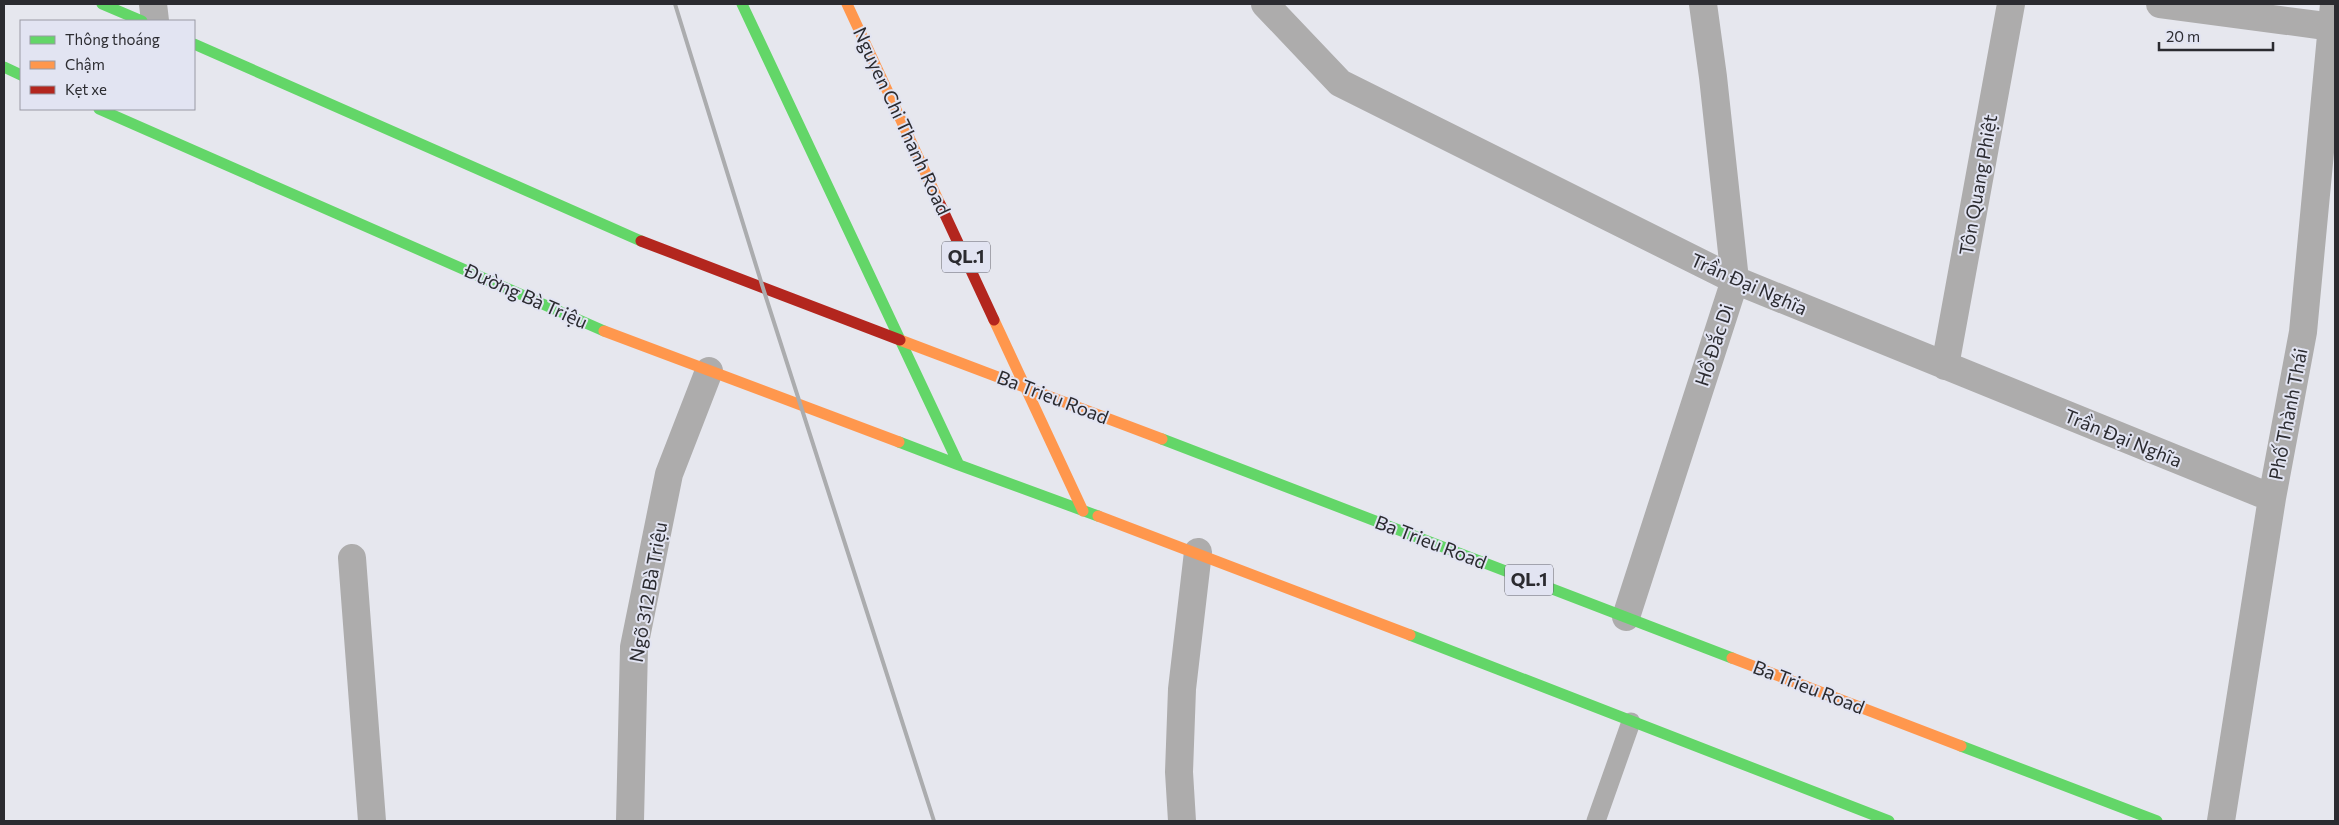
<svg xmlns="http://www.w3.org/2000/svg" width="2339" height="825" font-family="Commissioner,sans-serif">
<rect width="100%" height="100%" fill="#e6e7ee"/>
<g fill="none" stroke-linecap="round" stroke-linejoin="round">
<path stroke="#adacac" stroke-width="19" d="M1596,821L1631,722"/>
<path stroke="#adacac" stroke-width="28" d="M153,4L155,21
M1265,4L1340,83L1735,280L2272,498
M2160,4L2333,27
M1945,366L2011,4
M352,558L372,821
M1626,617L1735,280L1713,77L1703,4
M630,821L634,647L669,474L709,371
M1182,821L1179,772L1182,689L1198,552
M2221,821L2272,498L2303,332L2334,4"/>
<path stroke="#63d668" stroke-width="11" d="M102,4L142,21
M742,4L959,465L1098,516
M194,44L641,241
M4,67L21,75
M99,109L604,331
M1162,439L1732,658
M899,442L959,465
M1410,635L1889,821
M1961,746L2157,821"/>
<path stroke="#ff974d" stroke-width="11" d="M847,4L940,204
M994,320L1083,511
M604,331L899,442
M900,340L1162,439
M1098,516L1410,635
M1732,658L1961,746"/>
<path stroke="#b3261e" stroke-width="11" d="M940,204L994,320
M641,241L900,340"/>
<path stroke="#abacae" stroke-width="4" d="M675,4L763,288L934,821"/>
</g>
<g text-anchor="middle" stroke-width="4" stroke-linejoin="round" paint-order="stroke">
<g fill="#e2e4f2" stroke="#62626a" stroke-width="1">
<rect x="942" y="241.5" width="48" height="31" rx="4"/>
<rect x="1505" y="564.5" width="48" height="31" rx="4"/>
</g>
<g font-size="18" font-weight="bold" fill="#2b2b30">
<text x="966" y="263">QL.1</text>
<text x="1529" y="586">QL.1</text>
</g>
<g font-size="19" fill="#2b2b30" stroke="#e2e4f2">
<text transform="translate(902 121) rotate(65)" y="7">Nguyen Chi Thanh Road</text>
<text transform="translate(1978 185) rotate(-80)" y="7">Tôn Quang Phiệt</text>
<text transform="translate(1749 284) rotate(24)" y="7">Trần Đại Nghĩa</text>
<text transform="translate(526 296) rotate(24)" y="7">Đường Bà Triệu</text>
<text transform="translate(1714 345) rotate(-72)" y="7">Hồ Đắc Di</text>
<text transform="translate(1053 397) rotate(21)" y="7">Ba Trieu Road</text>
<text transform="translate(2288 414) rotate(-79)" y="7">Phố Thành Thái</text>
<text transform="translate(2123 438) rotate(22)" y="7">Trần Đại Nghĩa</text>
<text transform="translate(1431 542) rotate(21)" y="7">Ba Trieu Road</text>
<text transform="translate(648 592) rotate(-80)" y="7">Ngõ 312 Bà Triệu</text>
<text transform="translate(1809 687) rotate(21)" y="7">Ba Trieu Road</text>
</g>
</g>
<rect width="2339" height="825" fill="none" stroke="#2b2b30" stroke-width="10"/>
<rect x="20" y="20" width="175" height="90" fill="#e2e4f2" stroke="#999aa4"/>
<rect x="30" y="36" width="25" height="8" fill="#63d668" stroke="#999aa4"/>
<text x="65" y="45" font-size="15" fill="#2b2b30">Thông thoáng</text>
<rect x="30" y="61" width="25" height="8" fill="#ff974d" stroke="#999aa4"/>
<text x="65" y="70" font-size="15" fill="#2b2b30">Chậm</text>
<rect x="30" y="86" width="25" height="8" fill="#b3261e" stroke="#999aa4"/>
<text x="65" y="95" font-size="15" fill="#2b2b30">Kẹt xe</text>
<path d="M2159 42v8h114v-8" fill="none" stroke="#2b2b30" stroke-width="2.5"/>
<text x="2166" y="42" font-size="15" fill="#2b2b30" stroke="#e2e4f2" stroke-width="4" paint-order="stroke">20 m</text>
</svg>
